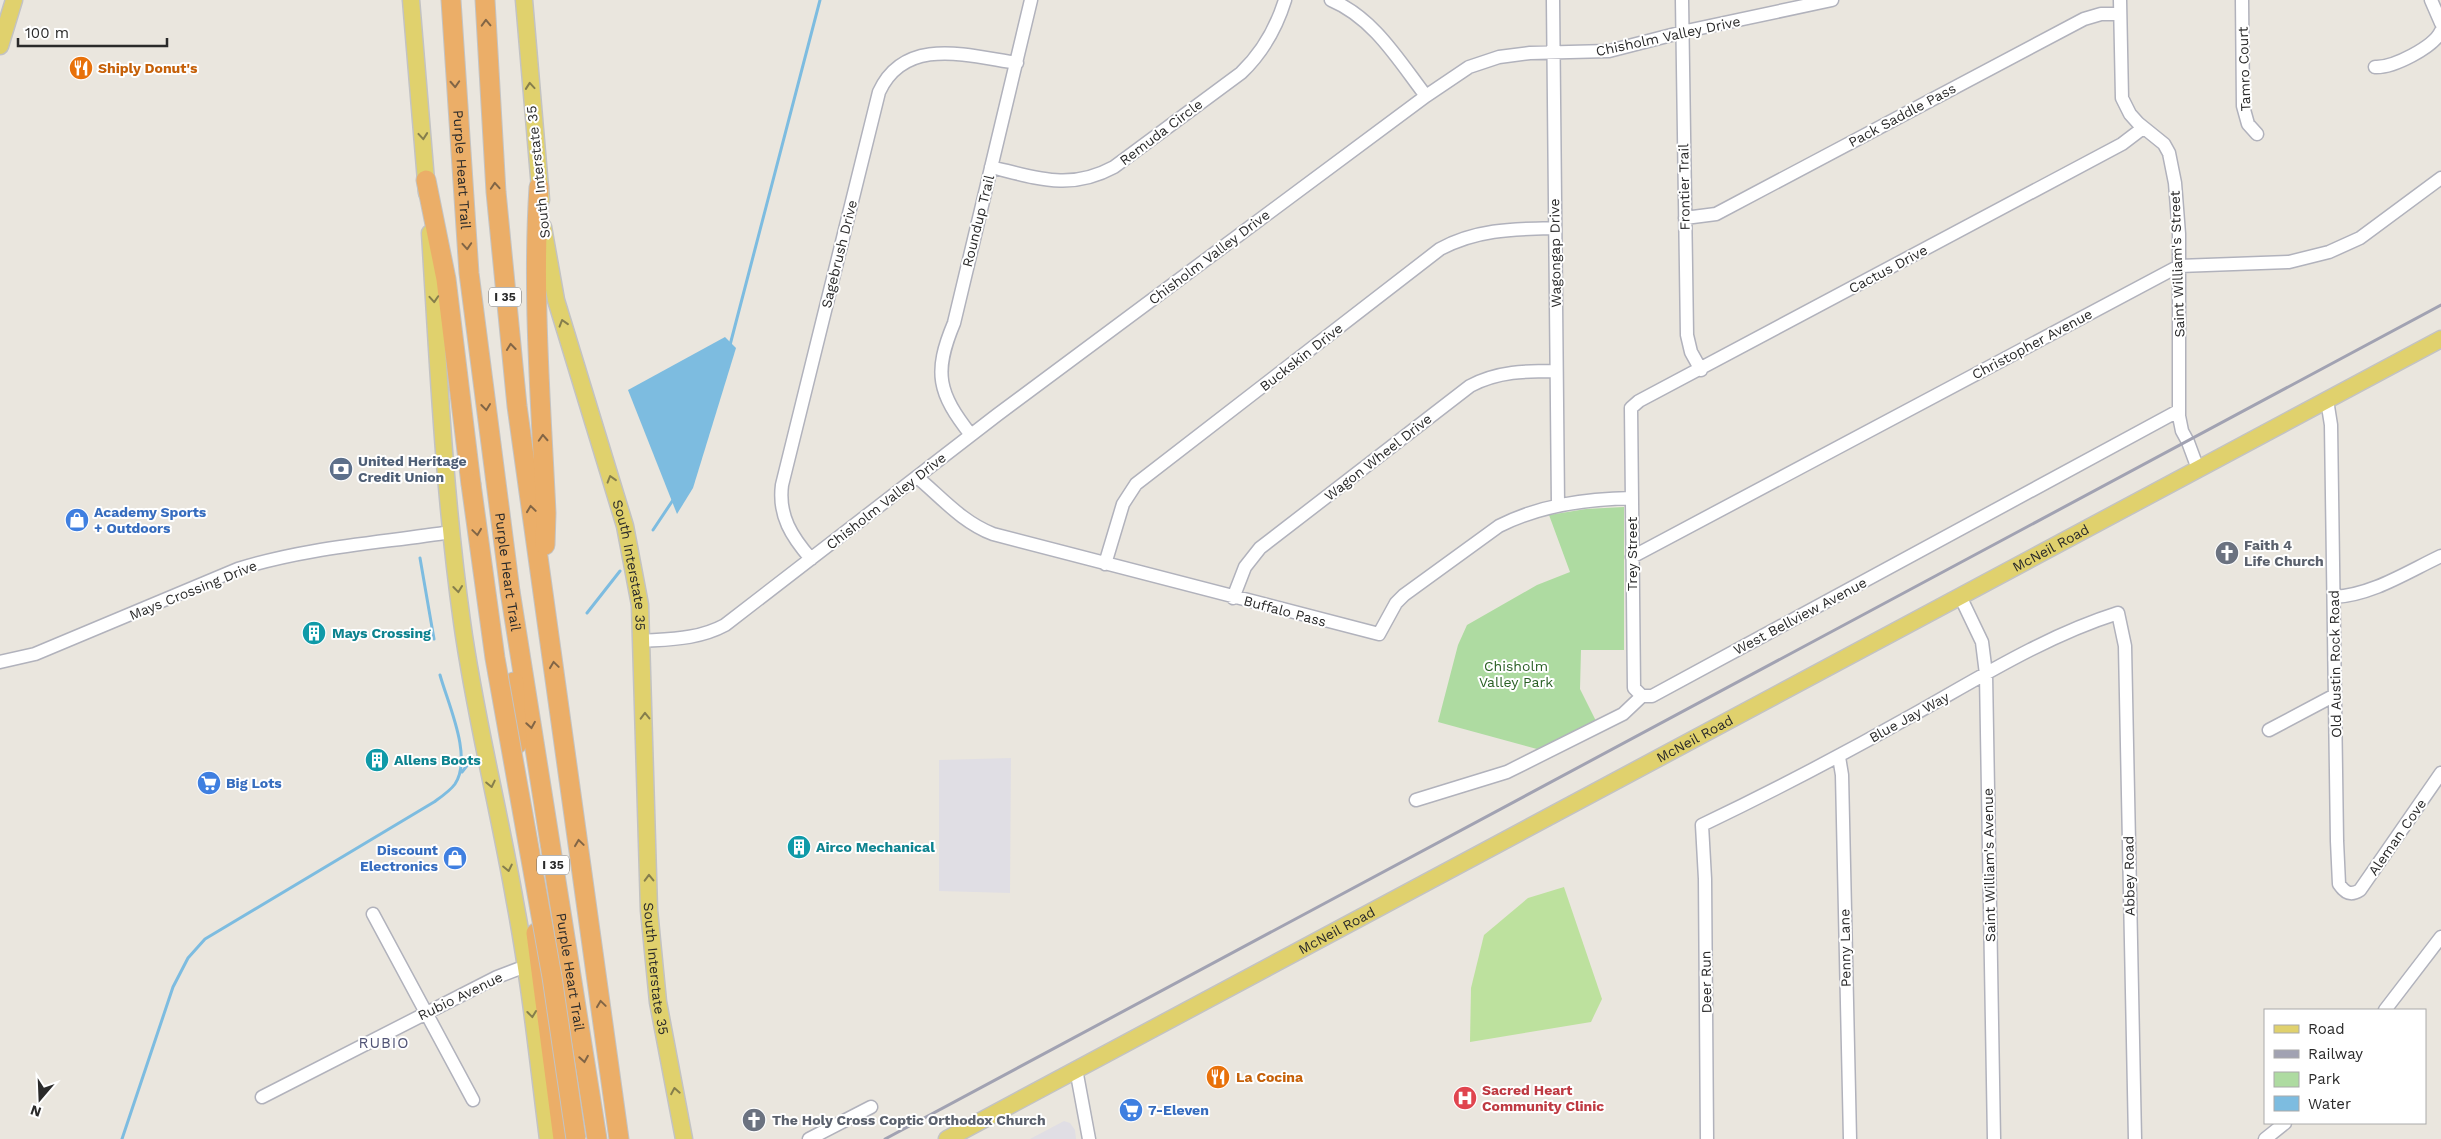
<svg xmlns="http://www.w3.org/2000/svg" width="2441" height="1139" font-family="'Work Sans',sans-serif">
<rect width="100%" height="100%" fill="#eae6de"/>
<path fill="#e0dee4" d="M1011,758L1010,893L939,891V760Z
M1064,1121L1070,1123L1075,1130L1076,1139H1030Z"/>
<path fill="#aedba1" d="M1624,507V650H1581L1580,689L1596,721L1537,749L1438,722L1458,645L1467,625L1537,585L1570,572L1549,515L1586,509Z"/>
<path fill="#bde19e" d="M1564,887L1602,999L1591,1022L1470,1042L1471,988L1484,935L1528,898Z"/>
<path fill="#7dbce0" d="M725,337L736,348L693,488L677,514L628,390Z"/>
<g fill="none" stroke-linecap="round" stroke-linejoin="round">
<path stroke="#7dbce0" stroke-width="3" d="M730,345L820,0
M653,530L673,500
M420,558L434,639
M587,613L620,571
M462,772L469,763
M122,1139L173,987L188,958L205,939L434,802C441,797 450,791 455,784C473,757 448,704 440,675"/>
<g stroke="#b1b2bc" stroke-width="15">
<path id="minor" d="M1331,0C1374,18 1399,61 1426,96
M1553,0L1558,505
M1682,0L1687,335L1691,352L1701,370
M2120,0L2122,98L2130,114L2138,123L2164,144L2169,153L2175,183L2179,234V416L2182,431L2188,442L2198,469
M2242,0L2243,106L2248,124L2257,134
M2431,0L2441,23
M2375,67C2393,68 2434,47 2441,31
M991,167C1037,178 1070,191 1114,167L1241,73C1263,52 1276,29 1285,0
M1685,218L1716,214L2084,19L2101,14H2120
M2327,400L2331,425L2337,841L2339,884C2345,893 2351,896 2360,890L2441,773
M971,435C938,393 933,373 954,323L1031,0
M917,477C942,498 962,522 993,534L1379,634L1396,603L1404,595L1499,526C1540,505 1586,499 1632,498
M1632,557L2179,266L2289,262L2329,252L2360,238L2441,178
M811,559C792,537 778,516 782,485L879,92C905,35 969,56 1017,63
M1105,564L1123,504L1136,484L1440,249C1477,229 1514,229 1555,228
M1960,596L1982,642L1986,674L1994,1139
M2334,597C2372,595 2407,572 2441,556
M1233,598L1245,567L1260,548L1470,386C1498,371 1526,371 1556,371
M643,641C672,639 699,639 725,625L997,415L1426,96L1469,67L1499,57L1530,53L1609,51L1691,30L1832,0
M0,662L35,654L238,569C308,547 380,543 451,532
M1642,696L1634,688L1631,408L1639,401L2122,144L2143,128
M1642,696H1652L2178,411
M2269,730L2335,695
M1839,757L1842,775L1850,1139
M1416,800L1507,772L1623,714L1642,696
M373,914L473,1100
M2385,1010L2441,937
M1076,1069L1089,1139
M262,1097L497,977L526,966
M809,1139L871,1107
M1707,1139L1705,879L1702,825C1773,791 1842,755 1911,716C1977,679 2045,636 2118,613L2125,646L2135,1139
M2265,1139L2285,1123"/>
</g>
<g stroke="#c3c3c3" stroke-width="19">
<g id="major">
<path d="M411,0L427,193"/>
<path d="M524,0L541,200"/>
<path d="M0,46L14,0"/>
<path id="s1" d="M543,227L556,300L625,526L640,605L649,910L658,1002L684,1139"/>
<path d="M430,233C438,362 444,493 462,622C475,717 499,809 515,902C530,981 538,1060 548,1139"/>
<path id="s2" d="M947,1139L2441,339"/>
</g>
</g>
<g stroke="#c3c3c3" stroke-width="21">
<g id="highway">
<path id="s3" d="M451,0L469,273L510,591L597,1139"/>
<path d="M485,0L496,192L517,406L619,1139"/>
<path d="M426,180L446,279L471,484"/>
<path d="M539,187C532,296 541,404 546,513L545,545"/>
<path d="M514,682L517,744"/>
<path d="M536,933L563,1139"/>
</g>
</g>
<use href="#minor" stroke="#fff" stroke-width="12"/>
<use href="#major" stroke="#e0d16d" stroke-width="16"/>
<use href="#highway" stroke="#ebae68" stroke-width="19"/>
<path stroke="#a1a2b2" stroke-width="3" d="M885,1139L2441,305"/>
<g stroke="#c3c3c3" stroke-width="21" stroke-linecap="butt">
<path id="highway-bridge" d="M471,484L495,658L552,977L576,1139"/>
</g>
<use href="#highway-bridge" stroke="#ebae68" stroke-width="19"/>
</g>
<defs><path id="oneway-chevron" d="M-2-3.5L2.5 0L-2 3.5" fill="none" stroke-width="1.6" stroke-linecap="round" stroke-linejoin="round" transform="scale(1.25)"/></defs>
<g stroke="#816546">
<use href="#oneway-chevron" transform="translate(486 23) rotate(-92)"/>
<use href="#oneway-chevron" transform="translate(455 84) rotate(87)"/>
<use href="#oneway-chevron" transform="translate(495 186) rotate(-94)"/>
<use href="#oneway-chevron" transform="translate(467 246) rotate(86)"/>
<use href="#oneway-chevron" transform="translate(511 347) rotate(-96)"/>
<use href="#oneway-chevron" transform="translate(486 407) rotate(83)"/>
<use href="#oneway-chevron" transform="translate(543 438) rotate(-93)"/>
<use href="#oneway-chevron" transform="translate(531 509) rotate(-98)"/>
<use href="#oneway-chevron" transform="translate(477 532) rotate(82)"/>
<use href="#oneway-chevron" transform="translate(554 665) rotate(-98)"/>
<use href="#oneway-chevron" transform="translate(531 725) rotate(81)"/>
<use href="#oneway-chevron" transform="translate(579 843) rotate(-98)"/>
<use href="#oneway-chevron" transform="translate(601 1004) rotate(-98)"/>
<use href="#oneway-chevron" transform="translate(584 1059) rotate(81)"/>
</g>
<g stroke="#857e4c">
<use href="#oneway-chevron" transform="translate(530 86) rotate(-95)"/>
<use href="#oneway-chevron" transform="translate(423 136) rotate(85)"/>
<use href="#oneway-chevron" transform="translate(434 299) rotate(86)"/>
<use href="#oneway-chevron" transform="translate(563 323) rotate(-107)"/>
<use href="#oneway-chevron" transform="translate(611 479) rotate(-107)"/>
<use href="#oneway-chevron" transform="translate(458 589) rotate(83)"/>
<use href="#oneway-chevron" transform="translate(645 716) rotate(-91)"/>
<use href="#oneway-chevron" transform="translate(491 784) rotate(78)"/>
<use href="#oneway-chevron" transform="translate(508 868) rotate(78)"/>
<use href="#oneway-chevron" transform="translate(649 878) rotate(-91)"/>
<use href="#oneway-chevron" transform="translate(532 1014) rotate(83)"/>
<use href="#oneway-chevron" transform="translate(675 1091) rotate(-100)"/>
</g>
<defs>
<g id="restaurant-disc" transform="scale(1.25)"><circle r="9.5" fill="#e8710a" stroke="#fff"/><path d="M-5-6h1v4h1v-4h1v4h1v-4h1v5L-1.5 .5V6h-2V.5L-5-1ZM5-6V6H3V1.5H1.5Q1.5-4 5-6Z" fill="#fff"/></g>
<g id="bank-disc" transform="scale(1.25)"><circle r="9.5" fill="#5c6f8a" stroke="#fff"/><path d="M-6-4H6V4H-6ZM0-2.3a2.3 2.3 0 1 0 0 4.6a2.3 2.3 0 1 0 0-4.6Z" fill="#fff"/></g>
<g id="shop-disc" transform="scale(1.25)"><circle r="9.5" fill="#3f7fe0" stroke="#fff"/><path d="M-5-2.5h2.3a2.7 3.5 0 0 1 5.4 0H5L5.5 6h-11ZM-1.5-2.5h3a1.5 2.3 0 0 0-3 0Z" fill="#fff"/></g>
<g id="church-disc" transform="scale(1.25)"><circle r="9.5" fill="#6b7280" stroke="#fff"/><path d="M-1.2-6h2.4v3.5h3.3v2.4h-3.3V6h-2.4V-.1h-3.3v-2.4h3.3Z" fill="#fff"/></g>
<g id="building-disc" transform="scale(1.25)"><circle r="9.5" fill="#0f9aa8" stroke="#fff"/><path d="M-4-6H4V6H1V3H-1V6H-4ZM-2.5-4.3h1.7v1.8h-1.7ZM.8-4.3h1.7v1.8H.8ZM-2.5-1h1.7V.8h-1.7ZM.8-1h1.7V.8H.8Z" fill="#fff"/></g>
<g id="supermarket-disc" transform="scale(1.25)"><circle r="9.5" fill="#3f7fe0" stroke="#fff"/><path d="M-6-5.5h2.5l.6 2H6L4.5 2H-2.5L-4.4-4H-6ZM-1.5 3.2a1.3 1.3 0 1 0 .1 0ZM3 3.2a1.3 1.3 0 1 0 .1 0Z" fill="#fff"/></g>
<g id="hospital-disc" transform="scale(1.25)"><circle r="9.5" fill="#e0444e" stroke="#fff"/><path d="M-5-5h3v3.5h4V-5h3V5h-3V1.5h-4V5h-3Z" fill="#fff"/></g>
</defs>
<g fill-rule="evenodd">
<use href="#restaurant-disc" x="81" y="68"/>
<use href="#bank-disc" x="341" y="469"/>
<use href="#shop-disc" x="77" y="520"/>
<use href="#church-disc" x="2227" y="553"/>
<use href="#building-disc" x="314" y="633"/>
<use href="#building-disc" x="377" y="760"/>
<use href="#supermarket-disc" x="209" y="783"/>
<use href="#building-disc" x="799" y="847"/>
<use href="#shop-disc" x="455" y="858"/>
<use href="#restaurant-disc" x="1218" y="1077"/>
<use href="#hospital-disc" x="1465" y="1098"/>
<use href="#supermarket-disc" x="1131" y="1110"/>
<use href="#church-disc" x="754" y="1120"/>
</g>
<g text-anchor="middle" stroke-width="4" stroke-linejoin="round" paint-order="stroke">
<g fill="#fff" stroke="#6a6a6a" stroke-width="1">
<rect x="489" y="287.5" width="32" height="19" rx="4"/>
<rect x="537" y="855.5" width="32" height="19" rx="4"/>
</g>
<g font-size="12" font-weight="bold" fill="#2a2a2a">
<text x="505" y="301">I 35</text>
<text x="553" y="869">I 35</text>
</g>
<g font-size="14" fill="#2a2a2a" stroke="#fff">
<text transform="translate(1668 36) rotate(-12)" y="5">Chisholm Valley Drive</text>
<text transform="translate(2244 69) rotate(-92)" y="5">Tamro Court</text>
<text transform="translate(1902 115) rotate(-28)" y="5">Pack Saddle Pass</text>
<text transform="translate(1161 132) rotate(-37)" y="5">Remuda Circle</text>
<text dy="5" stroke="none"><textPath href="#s3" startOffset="170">Purple Heart Trail</textPath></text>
<text transform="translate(538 172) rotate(-96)" y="5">South Interstate 35</text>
<text transform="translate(1684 187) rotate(-91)" y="5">Frontier Trail</text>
<text transform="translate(978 221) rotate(-76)" y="5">Roundup Trail</text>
<text transform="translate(1555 253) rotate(-91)" y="5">Wagongap Drive</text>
<text transform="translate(839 254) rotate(-76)" y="5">Sagebrush Drive</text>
<text transform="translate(1209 257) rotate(-37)" y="5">Chisholm Valley Drive</text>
<text transform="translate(2177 264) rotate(-92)" y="5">Saint William's Street</text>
<text transform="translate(1888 269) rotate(-28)" y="5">Cactus Drive</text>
<text transform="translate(2032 344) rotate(-28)" y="5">Christopher Avenue</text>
<text transform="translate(1301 357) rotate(-38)" y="5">Buckskin Drive</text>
<text transform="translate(1378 457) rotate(-38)" y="5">Wagon Wheel Drive</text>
<text transform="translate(886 501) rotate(-38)" y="5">Chisholm Valley Drive</text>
<text dy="5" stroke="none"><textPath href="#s2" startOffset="1252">McNeil Road</textPath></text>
<text transform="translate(1632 554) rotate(-90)" y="5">Trey Street</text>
<text dy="5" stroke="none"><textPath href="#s1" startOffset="350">South Interstate 35</textPath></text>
<text dy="5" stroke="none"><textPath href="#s3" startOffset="575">Purple Heart Trail</textPath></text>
<text transform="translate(193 590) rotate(-22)" y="5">Mays Crossing Drive</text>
<text transform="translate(1285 611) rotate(15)" y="5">Buffalo Pass</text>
<text transform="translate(1800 616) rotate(-28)" y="5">West Bellview Avenue</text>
<text transform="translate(2335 664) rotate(-91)" y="5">Old Austin Rock Road</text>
<text transform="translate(1909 717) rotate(-29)" y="5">Blue Jay Way</text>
<text dy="5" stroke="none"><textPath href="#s2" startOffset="848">McNeil Road</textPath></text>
<text transform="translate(2397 837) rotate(-55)" y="5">Aleman Cove</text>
<text transform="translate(1989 865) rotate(-91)" y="5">Saint William's Avenue</text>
<text transform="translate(2129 876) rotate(-91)" y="5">Abbey Road</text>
<text dy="5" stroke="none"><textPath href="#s2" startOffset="442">McNeil Road</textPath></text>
<text transform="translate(1845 948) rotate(-91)" y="5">Penny Lane</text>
<text dy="5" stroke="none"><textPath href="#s1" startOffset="755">South Interstate 35</textPath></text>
<text dy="5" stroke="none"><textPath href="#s3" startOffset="980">Purple Heart Trail</textPath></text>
<text transform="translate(1706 982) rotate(-91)" y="5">Deer Run</text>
<text transform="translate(460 996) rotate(-26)" y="5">Rubio Avenue</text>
</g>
<g font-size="14" font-weight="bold" fill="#c56008" stroke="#fff" text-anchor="start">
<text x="98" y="73">Shiply Donut's</text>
<text x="1236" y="1082">La Cocina</text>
</g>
<g font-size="14" font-weight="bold" fill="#4e5e75" stroke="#fff" text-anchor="start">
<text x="358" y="466">United Heritage<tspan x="358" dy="16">Credit Union</tspan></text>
</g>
<g font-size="14" font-weight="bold" fill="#366cbe" stroke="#fff" text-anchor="start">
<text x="94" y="517">Academy Sports<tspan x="94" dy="16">+ Outdoors</tspan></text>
<text x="226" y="788">Big Lots</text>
<text x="438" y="855" text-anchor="end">Discount<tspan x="438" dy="16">Electronics</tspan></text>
<text x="1148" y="1115">7-Eleven</text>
</g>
<g font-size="14" font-weight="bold" fill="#5b616d" stroke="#fff" text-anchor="start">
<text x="2244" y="550">Faith 4<tspan x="2244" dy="16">Life Church</tspan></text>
<text x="772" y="1125">The Holy Cross Coptic Orthodox Church</text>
</g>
<g font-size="14" font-weight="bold" fill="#0d838f" stroke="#fff" text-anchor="start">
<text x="332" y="638">Mays Crossing</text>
<text x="394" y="765">Allens Boots</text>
<text x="816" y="852">Airco Mechanical</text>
</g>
<g font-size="14" fill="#295f23" stroke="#fff">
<text x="1516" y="671">Chisholm<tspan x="1516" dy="16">Valley Park</tspan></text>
</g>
<g font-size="14" font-weight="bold" fill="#be3a42" stroke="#fff" text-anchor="start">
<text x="1482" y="1095">Sacred Heart<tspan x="1482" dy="16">Community Clinic</tspan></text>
</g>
<g font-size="15" letter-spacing="1" fill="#505375" stroke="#fff">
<text x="384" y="1048">RUBIO</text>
</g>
</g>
<rect x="2264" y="1009" width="162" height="115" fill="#ffffff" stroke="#aaaaaa"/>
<rect x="2274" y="1025" width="25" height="8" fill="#e0d16d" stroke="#aaaaaa"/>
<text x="2308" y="1034" font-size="15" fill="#2a2a2a">Road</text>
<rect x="2274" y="1050" width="25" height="8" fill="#a1a2b2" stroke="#aaaaaa"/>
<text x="2308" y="1059" font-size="15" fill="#2a2a2a">Railway</text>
<rect x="2274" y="1072" width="25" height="15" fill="#aedba1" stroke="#aaaaaa"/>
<text x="2308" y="1084" font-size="15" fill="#2a2a2a">Park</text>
<rect x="2274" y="1096" width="25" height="15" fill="#7dbce0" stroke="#aaaaaa"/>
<text x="2308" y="1109" font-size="15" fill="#2a2a2a">Water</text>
<g transform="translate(40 1099) rotate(199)" stroke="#ffffff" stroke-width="4" paint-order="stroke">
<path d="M0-4L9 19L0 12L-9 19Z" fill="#2a2a2a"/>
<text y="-8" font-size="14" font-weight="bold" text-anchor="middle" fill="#2a2a2a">N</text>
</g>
<path d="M18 38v8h149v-8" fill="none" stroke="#2a2a2a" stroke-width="2.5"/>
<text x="25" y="38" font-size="15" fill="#2a2a2a" stroke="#ffffff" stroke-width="4" paint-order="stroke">100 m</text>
</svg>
